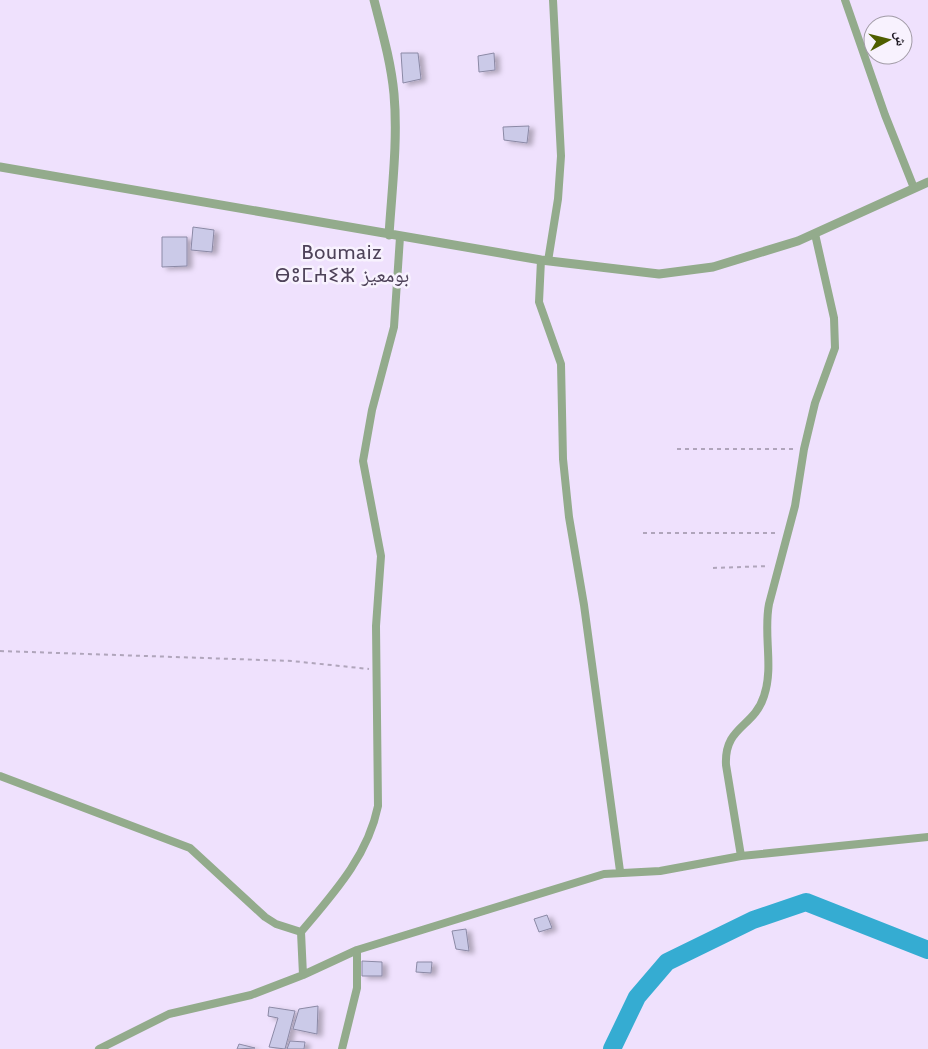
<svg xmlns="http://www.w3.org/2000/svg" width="928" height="1049" font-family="Cabin,'Noto Naskh Arabic','Noto Sans Tifinagh',sans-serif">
<defs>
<filter id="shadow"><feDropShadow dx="5" dy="2.5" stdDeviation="2.5" flood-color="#0004"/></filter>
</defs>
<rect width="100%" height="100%" fill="#efe1fd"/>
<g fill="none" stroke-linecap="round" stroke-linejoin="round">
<path stroke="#35acd2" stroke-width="18" d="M612,1049L637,997L667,962L753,920L806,902L928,950"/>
</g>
<path fill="#cbcae8" stroke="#8b89a5" filter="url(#shadow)" d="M401,53H418L421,79L403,83Z
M494,53L495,70L479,72L478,56Z
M529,126L527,143L504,140L503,127Z
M193,227L214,230L212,252L191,250Z
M162,237H187V266L162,267Z
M547,915L552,928L539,932L534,919Z
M466,929L469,951L456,949L452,931Z
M362,961L382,962V976H362Z
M417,962H432L431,973L416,972Z
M318,1006L317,1034L293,1029L299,1009Z
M269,1007L295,1011L285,1049L269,1047L278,1018L268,1016Z
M290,1041L305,1042L304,1049H287Z
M239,1044L255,1048L237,1049Z"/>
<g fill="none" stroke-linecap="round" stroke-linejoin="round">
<path stroke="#b0a5bb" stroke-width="2" stroke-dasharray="4 4" stroke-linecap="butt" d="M677,449H797
M643,533H779
M713,568L769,566
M0,651L292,661L369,669"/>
<path stroke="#93ab8c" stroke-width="8" d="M845,0L885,115L914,188
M541,260L539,302L561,364L563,459L569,517L584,605L620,871
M548,261L558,199L561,156L553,0
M0,776L190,848L265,917L276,924L301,932
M741,856L726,765C724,726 754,728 764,696C774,667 763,634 769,604L795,506L804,449L815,403L835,348L834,318L815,234
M303,975L301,932C333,894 368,856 378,806L376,626L381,556L363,461L372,410L394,327L400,237
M99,1049L169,1014L251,995L303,975L357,950L604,874L660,871L741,856L928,837
M342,1049L357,988V950"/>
<path stroke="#93ab8c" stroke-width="9" d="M374,0C382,31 391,62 394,94C398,140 392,188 389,235
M0,167L541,260L659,274L713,267L798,241L928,182"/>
</g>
<g text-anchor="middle" stroke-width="5" stroke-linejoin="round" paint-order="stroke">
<g font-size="20" letter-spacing="1" fill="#4e4259" stroke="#f8f2fe">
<text x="342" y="259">Boumaiz<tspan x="342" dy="23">ⴱⵓⵎⵄⵉⵣ بومعيز</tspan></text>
</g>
</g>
<g transform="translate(888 40) rotate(83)"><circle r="24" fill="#f8f2fe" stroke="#a19ba6"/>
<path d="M0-4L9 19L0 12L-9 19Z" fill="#4f5e00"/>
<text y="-8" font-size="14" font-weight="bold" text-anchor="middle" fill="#1e1923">ش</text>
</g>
</svg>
